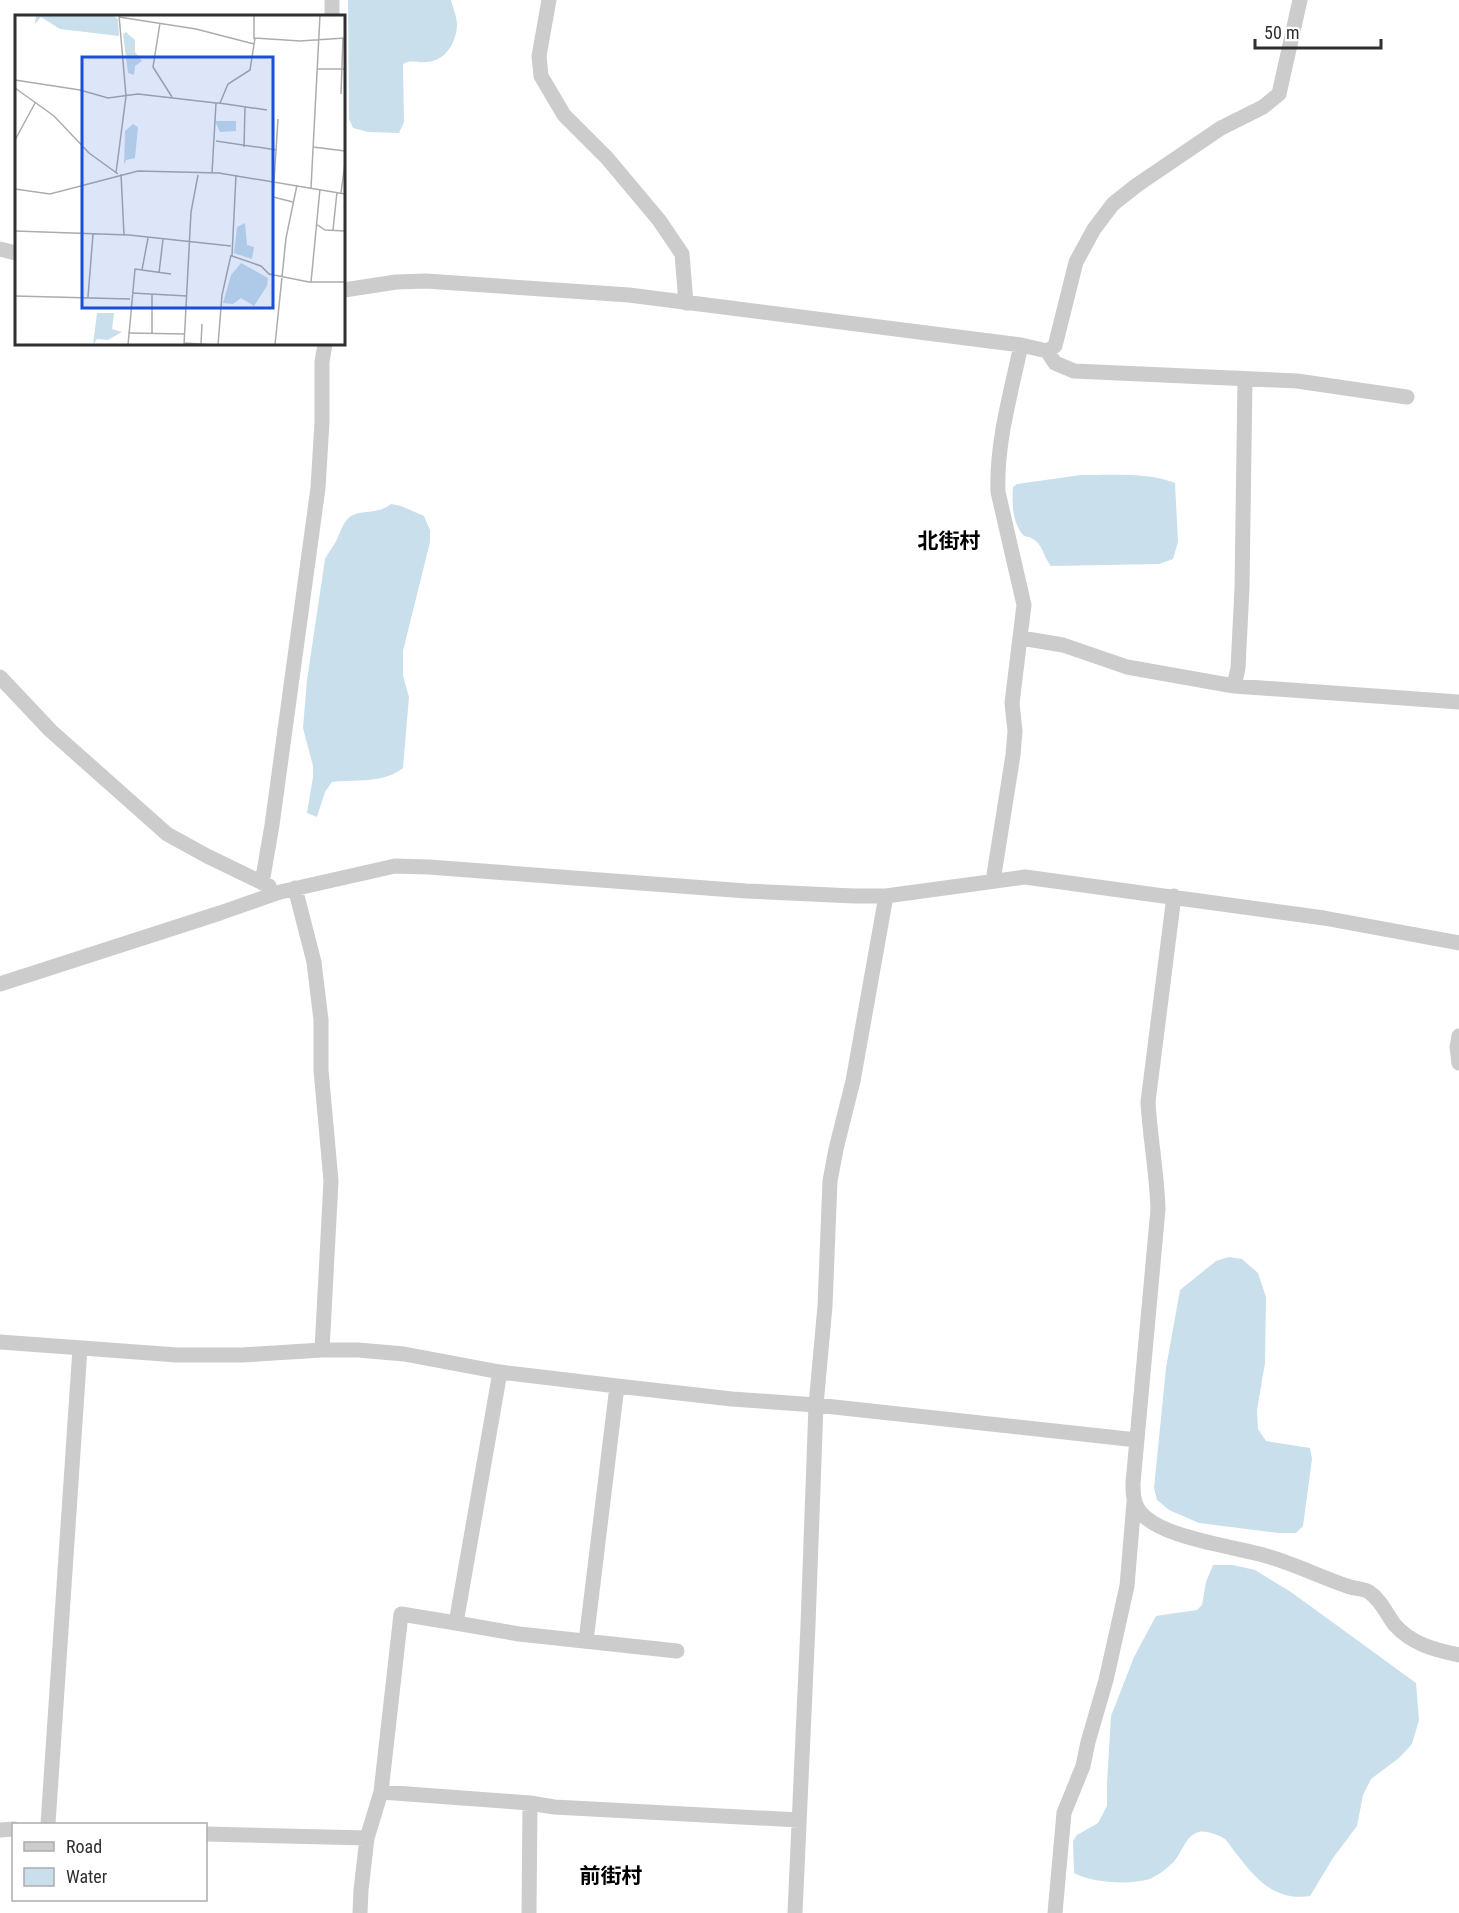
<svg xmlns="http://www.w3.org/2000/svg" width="1459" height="1913" font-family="'Roboto Condensed','Noto Sans SC',sans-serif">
<rect width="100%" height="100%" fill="#fff"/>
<path fill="#c9dfec" d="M348,0H451C453,8 457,17 457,24C457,42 445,62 426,62C417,63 411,59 403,64L404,122L399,133L368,132L353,128L349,119Z
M1081,475C1110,475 1149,472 1175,483L1178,542L1173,559L1159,564L1051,566C1041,553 1043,539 1024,536C1012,523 1012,504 1013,487L1017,484Z
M391,504L401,506L424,516L430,530V542L403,651V676L409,697L403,768C383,784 355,779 332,782L325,792L317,817L307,813L313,777V766L303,728L307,680L325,559C328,553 332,548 335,543C342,531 343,516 359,513C371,511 381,512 391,504Z
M1229,1257L1242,1259L1258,1273L1266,1297L1265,1363L1257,1410L1258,1429L1266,1441L1310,1448L1312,1459L1303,1526L1296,1533H1279L1199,1523L1169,1510L1157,1500L1154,1488L1166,1368L1180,1290L1216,1261Z
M1213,1565H1233L1255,1570L1291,1592L1416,1683L1419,1720L1412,1744L1399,1758L1371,1779L1363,1795L1357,1826L1333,1858L1310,1896C1277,1901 1258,1882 1239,1857C1234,1852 1230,1844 1225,1839C1219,1835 1205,1830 1199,1832C1185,1836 1183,1851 1175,1860C1171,1866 1157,1876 1150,1879C1129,1885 1092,1883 1074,1873L1073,1841L1077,1835L1098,1823L1107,1806V1784L1111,1716L1134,1657L1156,1616L1197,1610L1202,1605L1206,1582Z"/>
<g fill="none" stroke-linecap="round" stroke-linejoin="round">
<path stroke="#ccc" stroke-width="15" d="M332,0V16
M549,0L539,56L541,76L564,115L607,158L659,220L682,254L686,303
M0,249L16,253
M344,290L396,282L426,281L629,295L1021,345L1047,351L1055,346L1076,262L1094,229L1113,204L1137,185L1221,128L1263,107L1279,94L1300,0
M1047,351L1055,363L1074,371L1297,381L1407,397
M1021,638L1063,645L1127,667L1234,686L1459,702
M0,677L51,731L167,834L207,856L269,886
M1234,686L1238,668L1242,588L1245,379
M993,881L1013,755L1015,731L1012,703L1024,605L998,492C996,443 1011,393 1021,345
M262,883L272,825L318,488L322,422V362L325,344
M295,888L314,962L321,1020V1070L331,1181L322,1350
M1174,896L1148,1102C1150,1138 1157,1173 1158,1209L1133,1483C1133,1492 1133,1501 1138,1509C1157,1539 1237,1546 1270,1557C1296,1565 1321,1577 1347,1586C1354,1589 1363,1588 1369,1592C1381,1600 1386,1613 1394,1624C1411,1644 1435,1650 1459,1655
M0,984L220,913L280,892L395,866L429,867L746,891L854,896H886L1025,877L1324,918L1459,943
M1459,1036L1457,1047L1459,1063
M0,1342L177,1355H242L322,1350H358L404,1354L500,1372L617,1386L732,1399L816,1405L1137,1440
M456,1623L519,1634L677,1651
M586,1641L617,1386
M381,1792L530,1803L554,1807L799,1820
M48,1824L80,1348
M0,1830L14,1829
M206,1834L367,1838
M360,1913L361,1890L367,1838L381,1792L401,1614L456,1623L500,1372
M529,1913L530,1803
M795,1913L808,1625L816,1405L825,1306L830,1181L836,1149L853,1081L886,896
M1055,1913L1064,1813L1083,1766L1088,1742L1106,1680L1127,1586L1134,1502"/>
</g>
<g text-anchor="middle" stroke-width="6" stroke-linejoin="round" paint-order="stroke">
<g font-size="21" font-weight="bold" fill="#000" stroke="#fff">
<text x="949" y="548">北街村</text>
<text x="611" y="1883">前街村</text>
</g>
</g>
<g transform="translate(15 15)">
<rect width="330" height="330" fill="#fff"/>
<path d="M21,0H97L103,4L104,21L45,14L26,2L20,9ZM111,17L120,25V37L127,46L120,51L119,60L113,58L108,19ZM200,106H221V116L205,117ZM118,109L123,112L120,143L111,145L109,150L110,116ZM230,208L232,230L239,232L237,244L219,238L222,212ZM226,248L253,263L252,271L239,291L226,283L218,289L208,288L216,260ZM82,298H99L97,314L107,317L93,325L82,324L78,330Z" fill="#c9dfec"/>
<path fill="none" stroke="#acacac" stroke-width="1.5" d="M104,2L181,14L239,29M145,8L138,52L157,82M239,24V0M303,54H330M0,65L65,75L93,83L123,79L201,88M0,73L39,101L74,138L103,159M326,79L328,23M204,88L252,95M263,104L258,182L278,187M0,125L20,88M201,126L262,135M229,132L230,92M298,132L330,136M101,158L111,81L104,0M197,158L201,88H205L213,69L235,55L240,23L285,26L330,23M106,159L109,220M221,160L217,241L246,251L254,259L294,267H330M296,173L305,0M0,174L35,179L123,156L204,158L330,179M326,178L330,148M301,209L310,215L330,216M318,215L322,177M0,216L114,220L216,231M127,255L156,259M144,258L148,224M296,267L305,174M117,278L172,281M0,281L115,284M73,282L78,219M113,318L170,319M137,318V279M169,328L200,330M186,329L187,309M113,330L120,254L127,255L133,223M169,330L176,197L183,160M203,330L207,280L216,240M260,330L271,223L282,170"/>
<path fill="#1d4ed8" fill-opacity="0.15" stroke="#1d4ed8" stroke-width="3" d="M67,42H258V293H67Z"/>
<rect width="330" height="330" fill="none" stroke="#2f2f2f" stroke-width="3"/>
</g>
<rect x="12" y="1823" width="195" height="78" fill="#ffffff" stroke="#acacac" stroke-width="1.5"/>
<rect x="24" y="1842" width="30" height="9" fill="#cccccc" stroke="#acacac" stroke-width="1.5"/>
<text x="66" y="1853" font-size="18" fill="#2f2f2f">Road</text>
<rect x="24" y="1868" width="30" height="18" fill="#c9dfec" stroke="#acacac" stroke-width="1.5"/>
<text x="66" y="1883" font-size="18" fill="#2f2f2f">Water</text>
<path d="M1255 39v9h126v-9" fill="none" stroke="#2f2f2f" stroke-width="3"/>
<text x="1264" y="39" font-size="18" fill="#2f2f2f" stroke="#ffffff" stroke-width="4.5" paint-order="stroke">50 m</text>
</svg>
